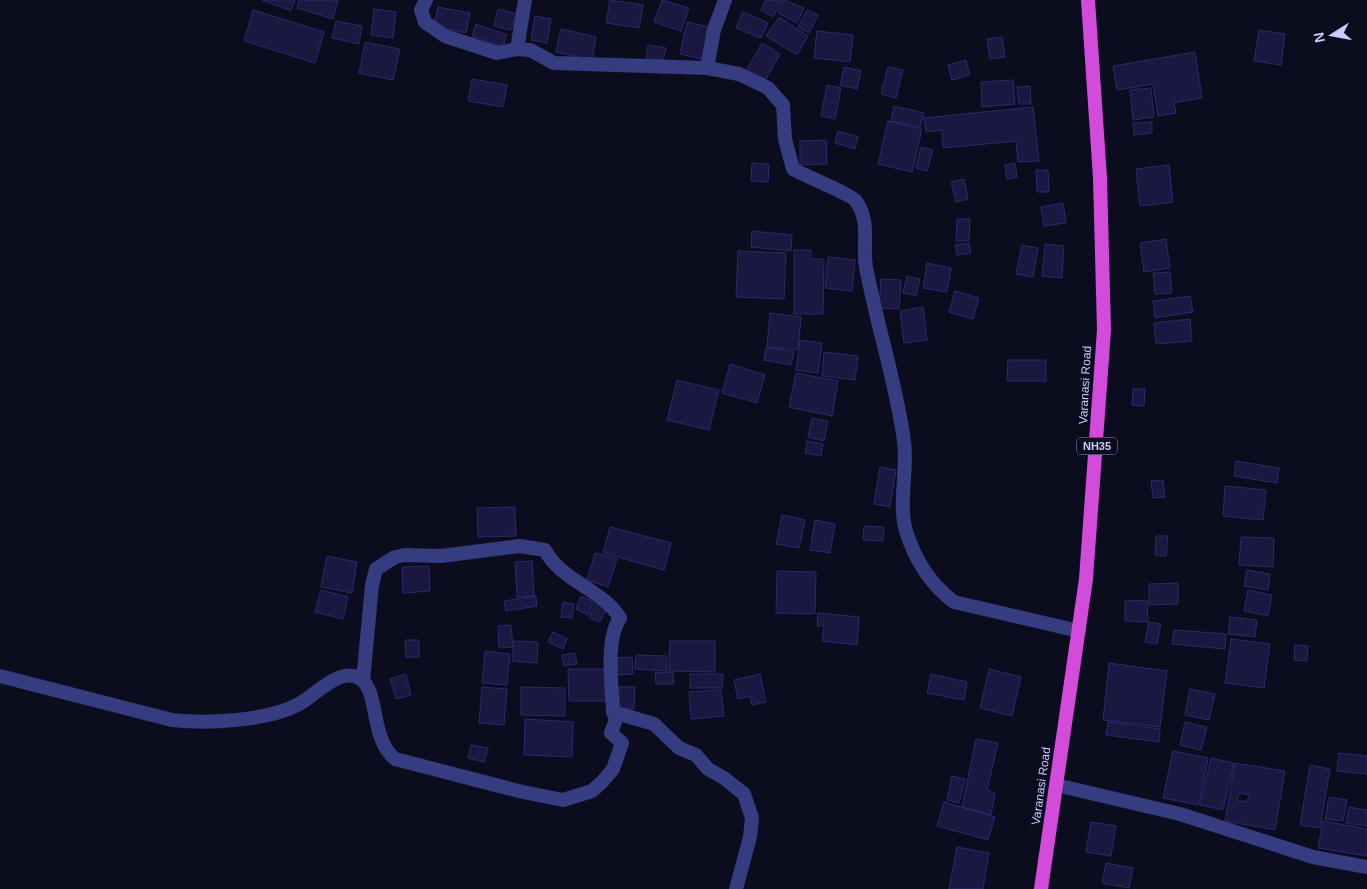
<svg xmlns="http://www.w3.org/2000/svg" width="1367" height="889" font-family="Arial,sans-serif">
<rect width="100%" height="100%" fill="#0c0c1f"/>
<path fill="#1a1741" stroke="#2d286d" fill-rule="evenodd" d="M262,0H295L291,11Z
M299,0H338L333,19L297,8Z
M610,0L643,5L639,28L606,23Z
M662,0L689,8L681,31L654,22Z
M766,0H782L773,17L761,10Z
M784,0L804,8L797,23L778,13Z
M438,7L470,13L466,33L434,26Z
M374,9L396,12L393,38L371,35Z
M498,9L516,14L511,30L494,26Z
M253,10L324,32L315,63L244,41Z
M807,10L818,15L809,33L798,27Z
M743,12L768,23L761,38L736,28Z
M535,16L551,19L547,43L531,40Z
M779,17L808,36L797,55L766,36Z
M336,21L362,26L359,44L332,38Z
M687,22L709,27L702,59L680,54Z
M476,24L507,35L503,47L472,36Z
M561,29L596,37L592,60L556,52Z
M1259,30L1285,34L1281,65L1254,61Z
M817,31L853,35L850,62L814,58Z
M1002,37L1005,57L990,59L987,39Z
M365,42L400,49L393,80L359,73Z
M762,43L780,54L764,82L746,71Z
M648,45L666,48L663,61L646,58Z
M1195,52L1202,98L1174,103L1176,113L1158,116L1153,84L1117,90L1113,66Z
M966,60L970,75L952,80L948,65Z
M844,67L861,71L857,89L840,85Z
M888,67L903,70L896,98L881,94Z
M472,79L507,85L503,107L468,101Z
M1013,80L1015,104L982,107L981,82Z
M827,85L841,88L835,119L821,116Z
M1030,86L1031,104H1019L1017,87Z
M1151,88L1154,117L1133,120L1130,90Z
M894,106L924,113L920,127L891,121Z
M1033,107L1039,161L1018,162L1016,141L943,148L942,130L926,132L924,118Z
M888,121L922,129L912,172L878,164Z
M1152,122V133L1134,135L1133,123Z
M838,131L858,137L855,149L835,143Z
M826,140L827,164L800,165V141Z
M921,147L933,150L927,171L916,168Z
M752,163L769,164L768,182L751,181Z
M1015,163L1017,177L1007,179L1005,165Z
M1169,165L1173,202L1140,206L1136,169Z
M1036,170H1048L1049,192H1037Z
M964,179L968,199L956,202L951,182Z
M1063,203L1066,223L1044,226L1041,207Z
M957,219H970L969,241H956Z
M752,231L792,235L791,251L751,247Z
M1166,239L1170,268L1144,272L1140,243Z
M969,243L971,253L957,255L955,245Z
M1045,244L1064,246L1062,278L1042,276Z
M1022,245L1038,248L1033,277L1016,274Z
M794,250H811V259H824L823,314H794Z
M738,251L786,253L784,299L736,297Z
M828,257L855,260L852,291L825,288Z
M927,263L951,268L947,292L923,288Z
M1170,272L1172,293L1155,294L1153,273Z
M907,276L920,279L916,296L903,293Z
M881,279L901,280L899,309L879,308Z
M955,291L979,298L973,319L949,312Z
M1190,296L1193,312L1155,318L1153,301Z
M923,307L927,340L904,343L900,311Z
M770,313L801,317L798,350L767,347Z
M1190,319L1192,341L1156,344L1154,323Z
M800,340L822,343L818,373L796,370Z
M766,347L794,352L791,365L764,360Z
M824,352L858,356L855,380L822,376Z
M1008,360H1046V381H1007Z
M730,364L765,375L757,403L722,393Z
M796,373L838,381L832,416L789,407Z
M677,380L719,390L709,430L667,420Z
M1133,389H1145L1144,406L1132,405Z
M812,418L828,421L824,441L808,437Z
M807,441L823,444L821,456L805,453Z
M1236,461L1279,468L1277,483L1234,476Z
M880,467L896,470L890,507L874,504Z
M1163,480L1165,497L1153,498L1151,481Z
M1225,486L1266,490L1263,520L1223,516Z
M515,507L516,536L478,537L477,508Z
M782,515L805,520L799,548L776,544Z
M815,520L835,524L830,553L810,550Z
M864,526L884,527L883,541L863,540Z
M610,527L671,543L664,570L603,553Z
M1156,536H1168L1166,556L1155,555Z
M1241,537L1274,538L1273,567L1239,565Z
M595,553L617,559L608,587L587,580Z
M327,556L357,562L352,593L321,587Z
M532,561L534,596L517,597L515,562Z
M429,566L430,591L403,593L402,567Z
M1247,570L1270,574L1268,590L1244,586Z
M777,571L816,572L815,614L776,613Z
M1178,583V604L1149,605V584Z
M321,590L348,597L343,619L315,612Z
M1248,590L1272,595L1268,616L1244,611Z
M536,596L537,606L506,611L504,601Z
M581,596L594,602L588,615L576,609Z
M1147,600L1148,622L1125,621V601Z
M597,601L608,606L600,622L589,618Z
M563,602L574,604L572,618L561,617Z
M818,613L859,617L857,645L822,641L824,626H817Z
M1230,617L1257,620L1255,637L1228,634Z
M1149,622L1161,624L1157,644L1145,642Z
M511,625L513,647L499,648L498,626Z
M1174,630L1226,634L1225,649L1172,644Z
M553,632L567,639L563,649L548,642Z
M1231,639L1270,644L1264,688L1225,683Z
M405,640H419V657H406Z
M514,641L538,642L537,663L512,661Z
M670,641H715V672L669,671Z
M1295,645L1308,646L1307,661L1294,660Z
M485,651L510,654L507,685L482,683Z
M575,653L577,664L564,666L562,655Z
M636,655L667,656V671L635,669Z
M632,657L633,674L618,675L617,658Z
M1109,663L1167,671L1160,727L1103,720Z
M568,669H606V701H569Z
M989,669L1021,677L1012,716L980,708Z
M673,672L674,684H656L655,673Z
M406,674L411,695L396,699L390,679Z
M690,674H723L722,688H690Z
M760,674L766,702L752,705L750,696L738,699L734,680Z
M931,674L967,682L964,700L927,693Z
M482,687L507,689L504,725L479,723Z
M521,687L565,688V716L521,715Z
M619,687H635L634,709L619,708Z
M1190,689L1215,694L1209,720L1185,715Z
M721,690L724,716L691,719L689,692Z
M525,719L573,722L572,757L524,755Z
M1108,722L1160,729L1159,742L1106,735Z
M1185,722L1207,727L1201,750L1180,745Z
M976,739L998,743L987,790L995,794L991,815L962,807Z
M471,745L488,748L484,762L468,758Z
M1173,751L1208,758L1199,805L1163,798Z
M1339,753L1367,756V774L1337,771Z
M1211,758L1234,763L1223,810L1200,805Z
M1235,763L1285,771L1275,830L1225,821ZM1239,793L1249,795L1247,802L1237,800Z
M1310,765L1330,769L1320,828L1300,825Z
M952,776L965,779L959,803L947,800Z
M1329,797L1347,800L1343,821L1325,819Z
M944,802L995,817L988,840L937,826Z
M1349,807L1367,810V826L1346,823Z
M1323,821L1367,829V856L1318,848Z
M1091,822L1116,826L1111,856L1086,852Z
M957,847L989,853L983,889H949Z
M1106,863L1133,868L1129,888L1102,883Z"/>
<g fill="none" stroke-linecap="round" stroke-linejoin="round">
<path stroke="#353c80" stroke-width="14" d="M426,0L421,10L425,22L445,36L497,53L517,49L530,50L554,63L707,68L739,74L768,88L783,105L785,139L793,169C803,175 852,195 856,201C871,222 862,245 866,267C877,326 896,382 904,441C908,470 898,503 906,531C915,560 930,584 954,602L1079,631
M517,49L525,0
M707,68L714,30L725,0
M0,676L172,720C207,724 268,721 299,704C316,695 342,664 362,680C379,694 370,738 395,759L523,792L563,800L592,791L602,782L613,769L622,743L611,733L616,719L613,712L654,724L679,748L696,755L708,769L724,778L744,794L752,818L750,837L736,889
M363,681L372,585L376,569L395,557L405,555L441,556L520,546L545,550C561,581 602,589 620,618C605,640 612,686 613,712
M1056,785L1180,814L1313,857L1367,867"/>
<path stroke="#d34bda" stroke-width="14" d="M1041,889L1086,579L1104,330L1100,178L1088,0"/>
</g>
<g text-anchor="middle" stroke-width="4" stroke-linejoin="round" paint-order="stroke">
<rect fill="#0c0c1f" stroke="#9191bc" stroke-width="1" x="1077" y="437.5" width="40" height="17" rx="4"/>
<g font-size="11" font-weight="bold" fill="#cacaff">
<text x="1097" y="450">NH35</text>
</g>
<g font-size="12" fill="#cacaff" stroke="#0c0c1f">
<text transform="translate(1085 385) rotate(-87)" y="4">Varanasi Road</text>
<text transform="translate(1041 786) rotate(-82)" y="4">Varanasi Road</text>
</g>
</g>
<g transform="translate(1332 35) rotate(259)" stroke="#0c0c1f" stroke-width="4" paint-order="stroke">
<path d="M0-4L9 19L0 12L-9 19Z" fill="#cacaff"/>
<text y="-8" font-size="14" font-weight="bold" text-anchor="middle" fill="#cacaff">N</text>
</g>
</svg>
